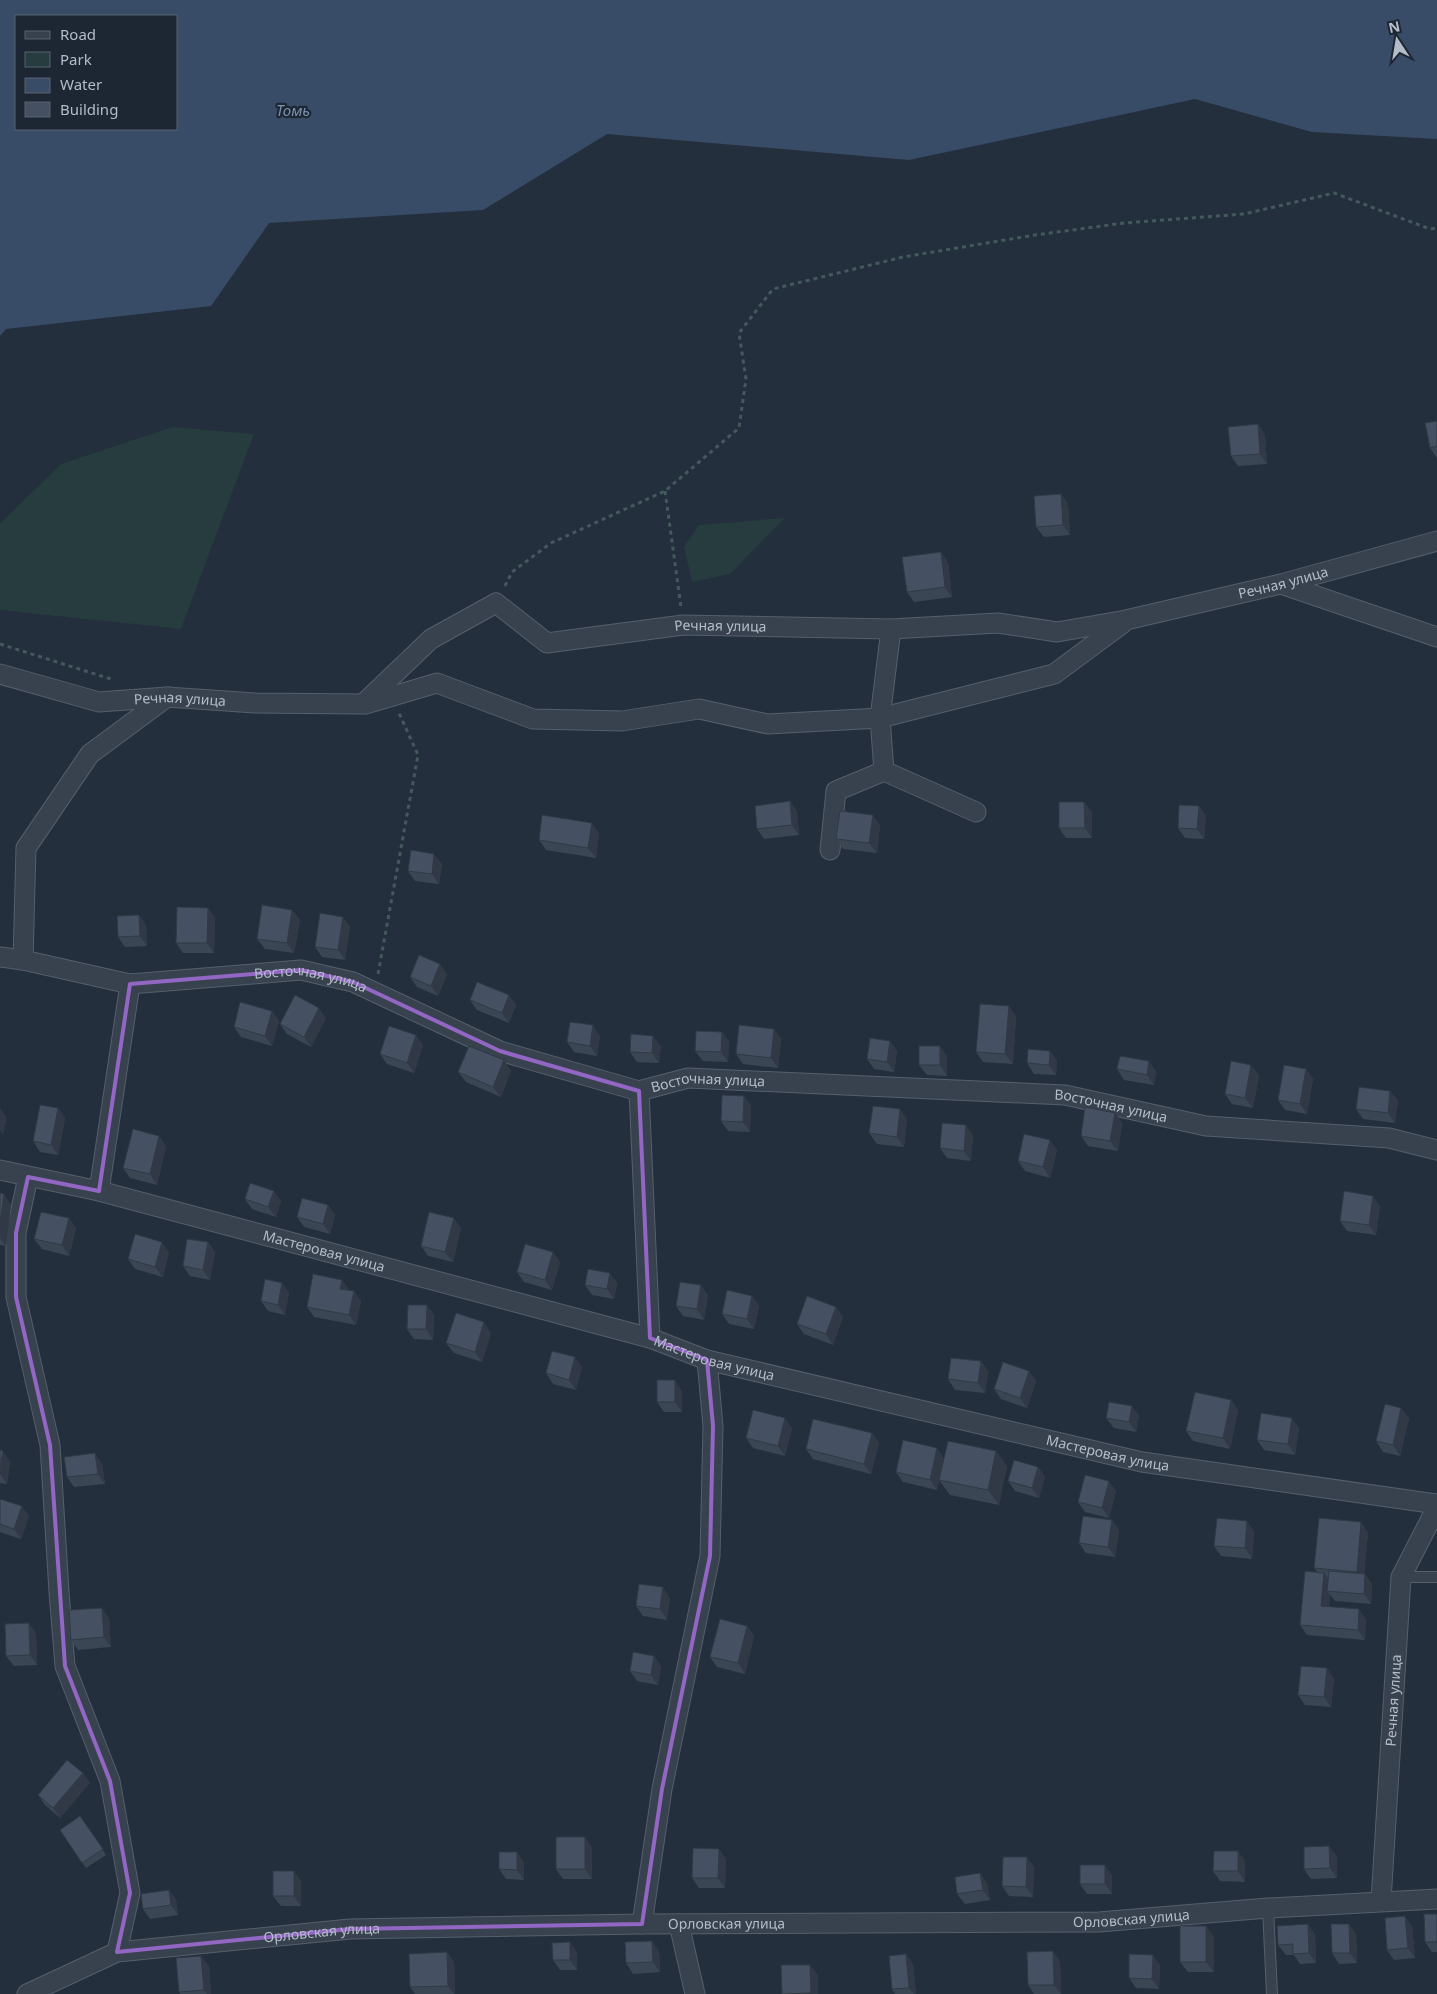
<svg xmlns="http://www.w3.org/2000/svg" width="1437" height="1994" font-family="'Noto Sans',sans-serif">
<rect width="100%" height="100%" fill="#242f3e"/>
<path fill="#263c3f" d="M173,427L254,434L181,629L0,610V524L61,464Z
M785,518L730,574L692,582L684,547L699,525Z"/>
<path fill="#394c67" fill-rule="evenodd" d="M0,0H1437V139L1312,132L1195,99L909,160L607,134L483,210L269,223L211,306L6,329L0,336ZM16,16H176V129H16Z"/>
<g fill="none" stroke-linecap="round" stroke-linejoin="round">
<g stroke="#565f6c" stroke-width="12">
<path id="service" d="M1401,1577H1437
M1268,1908L1272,1994"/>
</g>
<g stroke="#565f6c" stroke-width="21">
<g id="minor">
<path d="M1281,584L1437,637"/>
<path id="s1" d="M0,674L99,702L167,697L255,703L363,704L431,639L496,603L547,643L683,625L891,629L998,623L1057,632L1126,620L1281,584L1437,541"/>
<path d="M366,704L437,683L533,719L622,721L699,709L768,724L880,718L1054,674L1123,623"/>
<path d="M884,771L976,812"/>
<path d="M830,850L836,791L884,771L880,718L891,629"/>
<path id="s2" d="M0,957L23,960L130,984L301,970L353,982L500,1051L639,1091L688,1078L1065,1095L1206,1126L1389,1138L1437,1150"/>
<path d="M23,960L26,848L90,754L167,697"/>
<path d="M639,1091L650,1338"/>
<path id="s3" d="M0,1170L99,1191L650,1338L707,1360L1142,1462L1437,1504"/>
<path d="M28,1177L16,1233V1297L50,1445L59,1592L65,1666L110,1781L130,1893L117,1952"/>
<path d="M99,1191L130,984"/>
<path id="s4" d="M1381,1901L1401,1577L1437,1507"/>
<path d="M642,1924L662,1789L710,1556L713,1426L707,1360"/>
<path d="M679,1924L695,1994"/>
<path id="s5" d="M27,1994L117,1952L350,1929L642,1924L1099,1922L1268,1908L1437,1899"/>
</g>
</g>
<path stroke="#44595c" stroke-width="3" stroke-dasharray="4 4" stroke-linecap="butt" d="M665,491L681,607
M505,586L512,572L551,543L665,491L739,428L746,379L739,333L773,289L903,257L1035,235L1124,223L1244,214L1334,193L1430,229L1437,228
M0,644L114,680
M378,974L418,755L399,713"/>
<use href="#service" stroke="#38414e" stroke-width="10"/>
<use href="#minor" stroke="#38414e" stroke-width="19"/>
</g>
<path fill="#3b4654" d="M1437,421V458L1430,448Z
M1258,424L1265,435L1267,464L1238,466L1231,456Z
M1061,494L1068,504L1070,535L1044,537L1036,527Z
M948,562L952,597L914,602L907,592Z
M790,801L797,812L799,835L764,839L757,829Z
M1084,802L1092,812V838H1066L1059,828Z
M1199,806L1206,816L1204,839L1185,838L1178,828Z
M880,825L877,853L843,849L836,839Z
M599,833L596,858L546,850L539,840Z
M442,864L439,884L415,881L408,871Z
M208,908L215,918L214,953H183L176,943Z
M292,910L300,920L294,953L265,949L257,939Z
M139,915L146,925L147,946L125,947L118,937Z
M343,917L350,927L345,960L322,957L315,947Z
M447,974L438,996L417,987L410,977Z
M509,995L516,1005L509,1023L477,1010L470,1000Z
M272,1011L279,1021L272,1046L241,1037L234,1027Z
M1016,1016L1013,1064L983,1062L976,1052Z
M326,1018L311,1047L287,1034L280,1024Z
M774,1029L781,1039L778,1068L743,1064L736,1054Z
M722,1032L729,1042L728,1062L703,1061L695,1051Z
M600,1036L597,1056L574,1052L567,1042Z
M890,1041L897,1051L894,1072L874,1069L867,1059Z
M423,1045L414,1073L387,1064L380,1054Z
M661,1046L659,1063L637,1062L630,1052Z
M1050,1051L1057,1061L1056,1075L1034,1074L1027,1063Z
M947,1056V1076L927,1075L919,1065Z
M504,1060L511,1071L501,1097L466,1082L458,1072Z
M1117,1069L1156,1071L1154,1085L1124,1080Z
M1306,1069L1313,1079L1307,1114L1285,1110L1278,1100Z
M1259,1075L1253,1108L1232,1104L1225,1094Z
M1390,1091L1398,1101L1395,1123L1363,1119L1356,1109Z
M744,1096L751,1106L750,1132L728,1131L721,1121Z
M1115,1113L1122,1123L1118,1151L1088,1146L1081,1136Z
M65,1118L58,1155L40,1152L33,1141Z
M907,1119L904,1147L877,1144L869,1133Z
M973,1135L971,1161L947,1158L940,1148Z
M159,1136L166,1146L157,1185L130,1178L123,1168Z
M1057,1150L1050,1178L1025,1171L1018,1161Z
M0,1193L11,1204L6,1246L0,1245Z
M245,1199L281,1201L276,1217L252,1209Z
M328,1205L335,1215L330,1234L304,1227L297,1217Z
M1380,1206L1376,1235L1347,1231L1340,1221Z
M69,1218L76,1228L69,1256L42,1249L34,1239Z
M461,1228L453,1262L428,1256L421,1246Z
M208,1242L215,1252L210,1280L190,1276L183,1266Z
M169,1252L163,1277L135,1269L128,1259Z
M553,1252L560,1262L552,1290L524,1282L517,1272Z
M342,1280L349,1290L354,1291L361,1301L356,1325L314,1317L307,1307Z
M282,1283L289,1293L285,1315L268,1311L261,1301Z
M617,1283L614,1299L592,1295L585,1285Z
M708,1295L704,1320L683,1316L676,1306Z
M752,1296L759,1306L754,1329L729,1324L722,1314Z
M427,1305L434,1315L433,1340L414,1339L407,1329Z
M836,1307L843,1317L833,1345L804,1334L797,1324Z
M491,1333L482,1362L454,1353L446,1343Z
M981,1361L988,1372L985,1393L955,1390L948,1379Z
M582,1367L576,1390L553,1384L546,1373Z
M1029,1371L1036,1381L1027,1408L1001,1399L994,1389Z
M682,1391V1412H664L657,1402Z
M1231,1400L1238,1410L1230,1449L1193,1441L1186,1431Z
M1132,1406L1139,1416L1136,1432L1114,1428L1106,1418Z
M1401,1408L1409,1418L1400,1456L1383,1452L1376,1441Z
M792,1428L785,1456L753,1448L746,1438Z
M1299,1428L1295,1455L1264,1450L1257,1440Z
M872,1433L879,1443L871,1474L813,1459L806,1449Z
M0,1450L10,1461L7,1484L0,1483Z
M996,1451L1007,1466L999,1505L950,1495L939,1480L942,1469L937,1490L903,1482L896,1472L944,1458Z
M102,1464L105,1484L74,1487L67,1477Z
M1038,1467L1045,1477L1039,1498L1015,1491L1008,1481Z
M1116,1491L1109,1518L1085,1512L1078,1502Z
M0,1499L29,1516L21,1539L0,1532Z
M1112,1520L1119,1530L1115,1557L1086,1553L1079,1543Z
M1254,1531L1252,1559L1221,1556L1214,1546Z
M1368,1532L1364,1574L1372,1584L1371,1604L1335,1601L1330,1595L1329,1607L1366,1619L1365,1640L1307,1635L1300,1625L1317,1572L1314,1568Z
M670,1598L667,1620L643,1616L636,1606Z
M109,1618L111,1647L78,1650L71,1640Z
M747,1626L754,1636L745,1674L717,1667L710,1657Z
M36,1633L37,1665L14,1666L6,1656Z
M654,1656L661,1666L658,1685L637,1681L630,1671Z
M1334,1678L1331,1707L1305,1705L1298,1695Z
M83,1773L90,1783L60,1818L45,1805L38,1795Z
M80,1816L106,1855L86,1868L60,1830Z
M592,1847V1879H563L556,1869Z
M719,1849L726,1859L725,1888H699L692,1878Z
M1337,1856V1878L1311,1879L1304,1869Z
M1027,1857L1034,1867L1033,1897L1009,1896L1002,1886Z
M1245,1861V1882L1220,1881L1213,1871Z
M524,1862V1880L506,1879L499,1869Z
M1105,1865L1112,1875V1894H1087L1080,1884Z
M980,1873L987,1884L990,1900L965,1904L957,1894Z
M301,1881V1906H281L273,1896Z
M169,1890L176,1900L178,1915L150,1919L143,1909Z
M1437,1914V1952H1432L1425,1942Z
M1349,1924L1356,1934L1357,1963L1339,1964L1332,1953Z
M1206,1926L1214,1937V1972H1188L1180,1962Z
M1412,1926L1415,1958L1394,1960L1387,1950Z
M1315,1934L1316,1963L1300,1964L1294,1955H1286L1278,1945Z
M659,1951L660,1972L633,1974L626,1963Z
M447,1952L454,1962L455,1994H415L410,1987Z
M577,1952V1970H560L553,1960Z
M1060,1961L1061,1994H1034L1028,1985Z
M913,1964L916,1994H895L892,1989Z
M1160,1965L1159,1989L1136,1988L1129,1978Z
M209,1966L211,1994H180L179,1992Z"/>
<path fill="#303945" d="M1258,424L1265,435L1267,464L1260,454Z
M1061,494L1068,504L1070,535L1063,525Z
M941,552L948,562L952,597L945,587Z
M790,801L797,812L799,835L792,825Z
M1084,802L1092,812V838L1085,828Z
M1199,806L1206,816L1204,839L1197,829Z
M873,815L880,825L877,853L869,843Z
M592,823L599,833L596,858L588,848Z
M434,854L442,864L439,884L432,874Z
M208,908L215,918L214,953L207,943Z
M292,910L300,920L294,953L287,943Z
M139,915L146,925L147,946L140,936Z
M343,917L350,927L345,960L338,950Z
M440,964L447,974L438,996L431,986Z
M509,995L516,1005L509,1023L502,1013Z
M1009,1006L1016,1016L1013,1064L1005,1054Z
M319,1008L326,1018L311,1047L304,1037Z
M272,1011L279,1021L272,1046L265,1036Z
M593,1025L600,1036L597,1056L590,1046Z
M774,1029L781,1039L778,1068L771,1058Z
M722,1032L729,1042L728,1062L721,1052Z
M416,1035L423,1045L414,1073L407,1063Z
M653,1036L661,1046L659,1063L652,1053Z
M890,1041L897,1051L894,1072L887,1062Z
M940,1046L947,1056V1076L940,1065Z
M1050,1051L1057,1061L1056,1075L1049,1065Z
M504,1060L511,1071L501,1097L493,1087Z
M1149,1061L1156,1071L1154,1085L1147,1075Z
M1251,1065L1259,1075L1253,1108L1245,1098Z
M1306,1069L1313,1079L1307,1114L1300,1104Z
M1390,1091L1398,1101L1395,1123L1388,1113Z
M744,1096L751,1106L750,1132L743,1122Z
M0,1108L7,1118L3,1135L0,1130Z
M58,1108L65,1118L58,1155L51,1145Z
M900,1109L907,1119L904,1147L897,1137Z
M1115,1113L1122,1123L1118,1151L1110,1141Z
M966,1125L973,1135L971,1161L964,1151Z
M159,1136L166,1146L157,1185L150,1174Z
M1050,1140L1057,1150L1050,1178L1043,1167Z
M274,1191L281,1201L276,1217L268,1207Z
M4,1194L11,1204L6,1246L0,1238V1225Z
M1373,1196L1380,1206L1376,1235L1369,1225Z
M328,1205L335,1215L330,1234L323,1224Z
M69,1218L76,1228L69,1256L62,1245Z
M454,1218L461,1228L453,1262L445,1252Z
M162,1242L169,1252L163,1277L155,1267Z
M208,1242L215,1252L210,1280L203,1270Z
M553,1252L560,1262L552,1290L545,1280Z
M610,1273L617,1283L614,1299L607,1289Z
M342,1280L349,1290L347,1299L340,1289Z
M282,1283L289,1293L285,1315L278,1305Z
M701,1285L708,1295L704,1320L697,1309Z
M354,1291L361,1301L356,1325L349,1315Z
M752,1296L759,1306L754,1329L747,1319Z
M427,1305L434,1315L433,1340L426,1329Z
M836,1307L843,1317L833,1345L826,1334Z
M484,1322L491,1333L482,1362L475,1352Z
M575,1357L582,1367L576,1390L569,1380Z
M981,1361L988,1372L985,1393L978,1383Z
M1029,1371L1036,1381L1027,1408L1020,1398Z
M675,1380L682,1391V1412L675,1402Z
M1231,1400L1238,1410L1230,1449L1223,1438Z
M1132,1406L1139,1416L1136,1432L1129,1422Z
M1401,1408L1409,1418L1400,1456L1393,1445Z
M785,1418L792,1428L785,1456L778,1446Z
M1292,1418L1299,1428L1295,1455L1288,1444Z
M872,1433L879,1443L871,1474L864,1464Z
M937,1448L944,1458L937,1490L930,1480Z
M3,1451L10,1461L7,1484L0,1474Z
M996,1451L1007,1466L999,1505L988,1490Z
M95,1453L102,1464L105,1484L98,1474Z
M1038,1467L1045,1477L1039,1498L1032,1488Z
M1109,1481L1116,1491L1109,1518L1102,1508Z
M22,1506L29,1516L21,1539L14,1529Z
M1112,1520L1119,1530L1115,1557L1108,1547Z
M1247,1521L1254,1531L1252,1559L1245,1548Z
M1361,1522L1368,1532L1364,1582L1357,1572Z
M1324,1573L1331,1583L1327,1591L1330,1595L1328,1616L1321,1606Z
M1365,1574L1372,1584L1371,1604L1364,1594Z
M663,1587L670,1598L667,1620L660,1609Z
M102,1608L109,1618L111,1647L104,1637Z
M1359,1609L1366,1619L1365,1640L1358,1630Z
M29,1623L36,1633L37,1665L30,1655Z
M747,1626L754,1636L745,1674L738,1663Z
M654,1656L661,1666L658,1685L651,1675Z
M1327,1668L1334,1678L1331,1707L1324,1697Z
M83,1773L90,1783L60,1818L53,1808Z
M585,1837L592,1847V1879L585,1869Z
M1329,1846L1337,1856V1878L1330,1868Z
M719,1849L726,1859L725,1888L718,1878Z
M1238,1851L1245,1861V1882L1238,1871Z
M517,1852L524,1862V1880L517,1870Z
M1027,1857L1034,1867L1033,1897L1026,1887Z
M1105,1865L1112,1875V1894L1105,1884Z
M294,1871L301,1881V1906L294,1896Z
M980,1873L987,1884L990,1900L983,1890Z
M169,1890L176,1900L178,1915L171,1905Z
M1405,1916L1412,1926L1415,1958L1408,1948Z
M1308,1924L1315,1934L1316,1963L1309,1953Z
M1349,1924L1356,1934L1357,1963L1350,1953Z
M1206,1926L1214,1937V1972L1206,1962Z
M652,1941L659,1951L660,1972L653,1962Z
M570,1942L577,1952V1970L570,1960Z
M1053,1951L1060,1961L1061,1994L1054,1985Z
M447,1952L454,1962L455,1994H454L448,1986Z
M906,1954L913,1964L916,1994H914L909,1988Z
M1153,1955L1160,1965L1159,1989L1152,1979Z
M201,1956L209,1966L211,1994H207L204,1990Z
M810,1965L818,1975V1994H812L811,1993Z"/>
<path fill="#455162" stroke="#303945" d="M1437,421V446L1430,448L1425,423Z
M1258,424L1260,454L1231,456L1228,427Z
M1061,494L1063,525L1036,527L1034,496Z
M941,552L945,587L907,592L902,557Z
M790,801L792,825L757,829L755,806Z
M1059,802H1084L1085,828H1059Z
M1179,805L1199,806L1197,829L1178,828Z
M840,811L873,815L869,843L836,839Z
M542,815L592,823L588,848L539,840Z
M411,850L434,854L432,874L408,871Z
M262,905L292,910L287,943L257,939Z
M177,907L208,908L207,943H176Z
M320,913L343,917L338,950L315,947Z
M139,915L140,936L118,937L117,916Z
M419,955L440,964L431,986L410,977Z
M477,982L509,995L502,1013L470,1000Z
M295,995L319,1008L304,1037L280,1024Z
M240,1002L272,1011L265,1036L234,1027Z
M980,1004L1009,1006L1005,1054L976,1052Z
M570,1022L593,1025L590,1046L567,1042Z
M739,1025L774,1029L771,1058L736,1054Z
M389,1026L416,1035L407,1063L380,1054Z
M696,1031L722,1032L721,1052L695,1051Z
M631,1034L653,1036L652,1053L630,1052Z
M870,1038L890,1041L887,1062L867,1059Z
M469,1046L504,1060L493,1087L458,1072Z
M919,1046H940V1065H919Z
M1028,1049L1050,1051L1049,1065L1027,1063Z
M1120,1056L1149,1061L1147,1075L1117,1069Z
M1231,1061L1251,1065L1245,1098L1225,1094Z
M1284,1065L1306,1069L1300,1104L1278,1100Z
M1359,1087L1390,1091L1388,1113L1356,1109Z
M722,1095L744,1096L743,1122L721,1121Z
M40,1105L58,1108L51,1145L33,1141Z
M873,1106L900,1109L897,1137L869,1133Z
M1085,1107L1115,1113L1110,1141L1081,1136Z
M942,1123L966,1125L964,1151L940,1148Z
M133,1129L159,1136L150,1174L123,1168Z
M1024,1134L1050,1140L1043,1167L1018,1161Z
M250,1183L274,1191L268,1207L245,1199Z
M1344,1191L1373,1196L1369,1225L1340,1221Z
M0,1193L4,1194L0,1225Z
M302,1198L328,1205L323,1224L297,1217Z
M41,1212L69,1218L62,1245L34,1239Z
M429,1212L454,1218L445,1252L421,1246Z
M135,1234L162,1242L155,1267L128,1259Z
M187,1239L208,1242L203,1270L183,1266Z
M525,1244L553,1252L545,1280L517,1272Z
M588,1269L610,1273L607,1289L585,1285Z
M313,1274L342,1280L340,1289L354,1291L349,1315L307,1307Z
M265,1279L282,1283L278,1305L261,1301Z
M680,1282L701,1285L697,1309L676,1306Z
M727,1290L752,1296L747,1319L722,1314Z
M807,1296L836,1307L826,1334L797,1324Z
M408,1305H427L426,1329H407Z
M456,1313L484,1322L475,1352L446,1343Z
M552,1351L575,1357L569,1380L546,1373Z
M951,1358L981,1361L978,1383L948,1379Z
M1003,1362L1029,1371L1020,1398L994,1389Z
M657,1380H675V1402H657Z
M1195,1392L1231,1400L1223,1438L1186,1431Z
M1109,1402L1132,1406L1129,1422L1106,1418Z
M1385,1404L1401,1408L1393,1445L1376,1441Z
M753,1410L785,1418L778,1446L746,1438Z
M1261,1413L1292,1418L1288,1444L1257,1440Z
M813,1419L872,1433L864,1464L806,1449Z
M903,1440L937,1448L930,1480L896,1472Z
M948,1441L996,1451L988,1490L939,1480Z
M0,1450L3,1451L0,1469Z
M95,1453L98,1474L67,1477L64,1457Z
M1014,1460L1038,1467L1032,1488L1008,1481Z
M1085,1475L1109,1481L1102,1508L1078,1502Z
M0,1499L22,1506L14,1529L0,1524Z
M1083,1516L1112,1520L1108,1547L1079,1543Z
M1217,1518L1247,1521L1245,1548L1214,1546Z
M1319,1518L1361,1522L1357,1572L1314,1568Z
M1305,1571L1324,1573L1321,1606L1359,1609L1358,1630L1300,1625Z
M1329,1571L1365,1574L1364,1594L1327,1591Z
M639,1584L663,1587L660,1609L636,1606Z
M102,1608L104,1637L71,1640L69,1610Z
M720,1619L747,1626L738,1663L710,1657Z
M29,1623L30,1655L6,1656L5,1624Z
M633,1652L654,1656L651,1675L630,1671Z
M1301,1666L1327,1668L1324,1697L1298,1695Z
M67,1760L83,1773L53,1808L38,1795Z
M80,1816L103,1849L82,1863L60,1830Z
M556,1837H585V1869H556Z
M1329,1846L1330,1868L1304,1869V1847Z
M693,1848L719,1849L718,1878H692Z
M1214,1851H1238V1871H1213Z
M499,1852H517V1870L499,1869Z
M1003,1857H1027L1026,1887L1002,1886Z
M1080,1865H1105V1884H1080Z
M273,1871H294V1896H273Z
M980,1873L983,1890L957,1894L955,1877Z
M169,1890L171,1905L143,1909L141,1894Z
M1424,1914H1437V1942H1425Z
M1405,1916L1408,1948L1387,1950L1385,1918Z
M1308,1924L1309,1953L1293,1954V1944L1278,1945L1277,1926Z
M1331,1924H1349L1350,1953H1332Z
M1180,1926H1206V1962H1180Z
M652,1941L653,1962L626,1963L625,1942Z
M570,1942V1960H553L552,1943Z
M1053,1951L1054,1985H1028L1027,1952Z
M447,1952L448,1986L410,1987L409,1954Z
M906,1954L909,1988L892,1989L889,1956Z
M1129,1954L1153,1955L1152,1979L1129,1978Z
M201,1956L204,1990L179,1992L176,1958Z
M781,1965H810L811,1993L782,1994Z"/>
<path fill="none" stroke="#9266c3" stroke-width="4" stroke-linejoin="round" d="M301,970L353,982L500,1051L639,1091L650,1338L707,1360L713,1426L710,1556L662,1789L642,1924L350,1929L117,1952L130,1893L110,1781L65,1666L50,1445L16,1297V1233L28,1177L99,1191L130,984Z"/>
<g text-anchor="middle" stroke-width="4.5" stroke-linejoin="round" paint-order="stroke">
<g font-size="14" fill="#b4bcc9" stroke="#1d2633">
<text dy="5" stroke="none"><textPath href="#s1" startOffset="1344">Речная улица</textPath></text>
<text dy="5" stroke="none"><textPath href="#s1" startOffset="775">Речная улица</textPath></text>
<text dy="5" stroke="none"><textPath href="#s1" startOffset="184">Речная улица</textPath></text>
<text dy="5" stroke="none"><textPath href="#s2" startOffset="315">Восточная улица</textPath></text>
<text dy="5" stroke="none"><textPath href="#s2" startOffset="735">Восточная улица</textPath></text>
<text dy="5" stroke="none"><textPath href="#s2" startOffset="1140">Восточная улица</textPath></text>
<text dy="5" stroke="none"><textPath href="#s3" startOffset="334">Мастеровая улица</textPath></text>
<text dy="5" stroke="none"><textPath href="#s3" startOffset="739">Мастеровая улица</textPath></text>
<text dy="5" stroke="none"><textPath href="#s3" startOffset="1144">Мастеровая улица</textPath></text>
<text dy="5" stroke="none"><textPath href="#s4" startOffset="201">Речная улица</textPath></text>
<text dy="5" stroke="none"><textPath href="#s5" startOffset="1115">Орловская улица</textPath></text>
<text dy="5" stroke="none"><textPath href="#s5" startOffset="710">Орловская улица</textPath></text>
<text dy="5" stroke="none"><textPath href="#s5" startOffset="305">Орловская улица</textPath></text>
</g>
<g font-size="15" font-style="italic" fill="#7c92b1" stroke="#1d2633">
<text x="293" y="116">Томь</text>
</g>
</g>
<rect x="15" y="15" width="162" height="115" fill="#1d2633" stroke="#59626f"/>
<rect x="25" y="31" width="25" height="8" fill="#38414e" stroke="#59626f"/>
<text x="60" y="40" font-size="15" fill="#b4bcc9">Road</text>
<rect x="25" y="52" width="25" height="15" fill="#263c3f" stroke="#59626f"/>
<text x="60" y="65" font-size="15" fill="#b4bcc9">Park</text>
<rect x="25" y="78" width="25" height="15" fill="#394c67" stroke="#59626f"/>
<text x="60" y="90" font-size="15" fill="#b4bcc9">Water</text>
<rect x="25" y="102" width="25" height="15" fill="#455162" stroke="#59626f"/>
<text x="60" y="115" font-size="15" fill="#b4bcc9">Building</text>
<g transform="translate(1397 40) rotate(348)" stroke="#1d2633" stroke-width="4" paint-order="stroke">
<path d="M0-4L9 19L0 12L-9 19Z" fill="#b4bcc9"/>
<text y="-8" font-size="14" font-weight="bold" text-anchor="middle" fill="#b4bcc9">N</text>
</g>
</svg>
